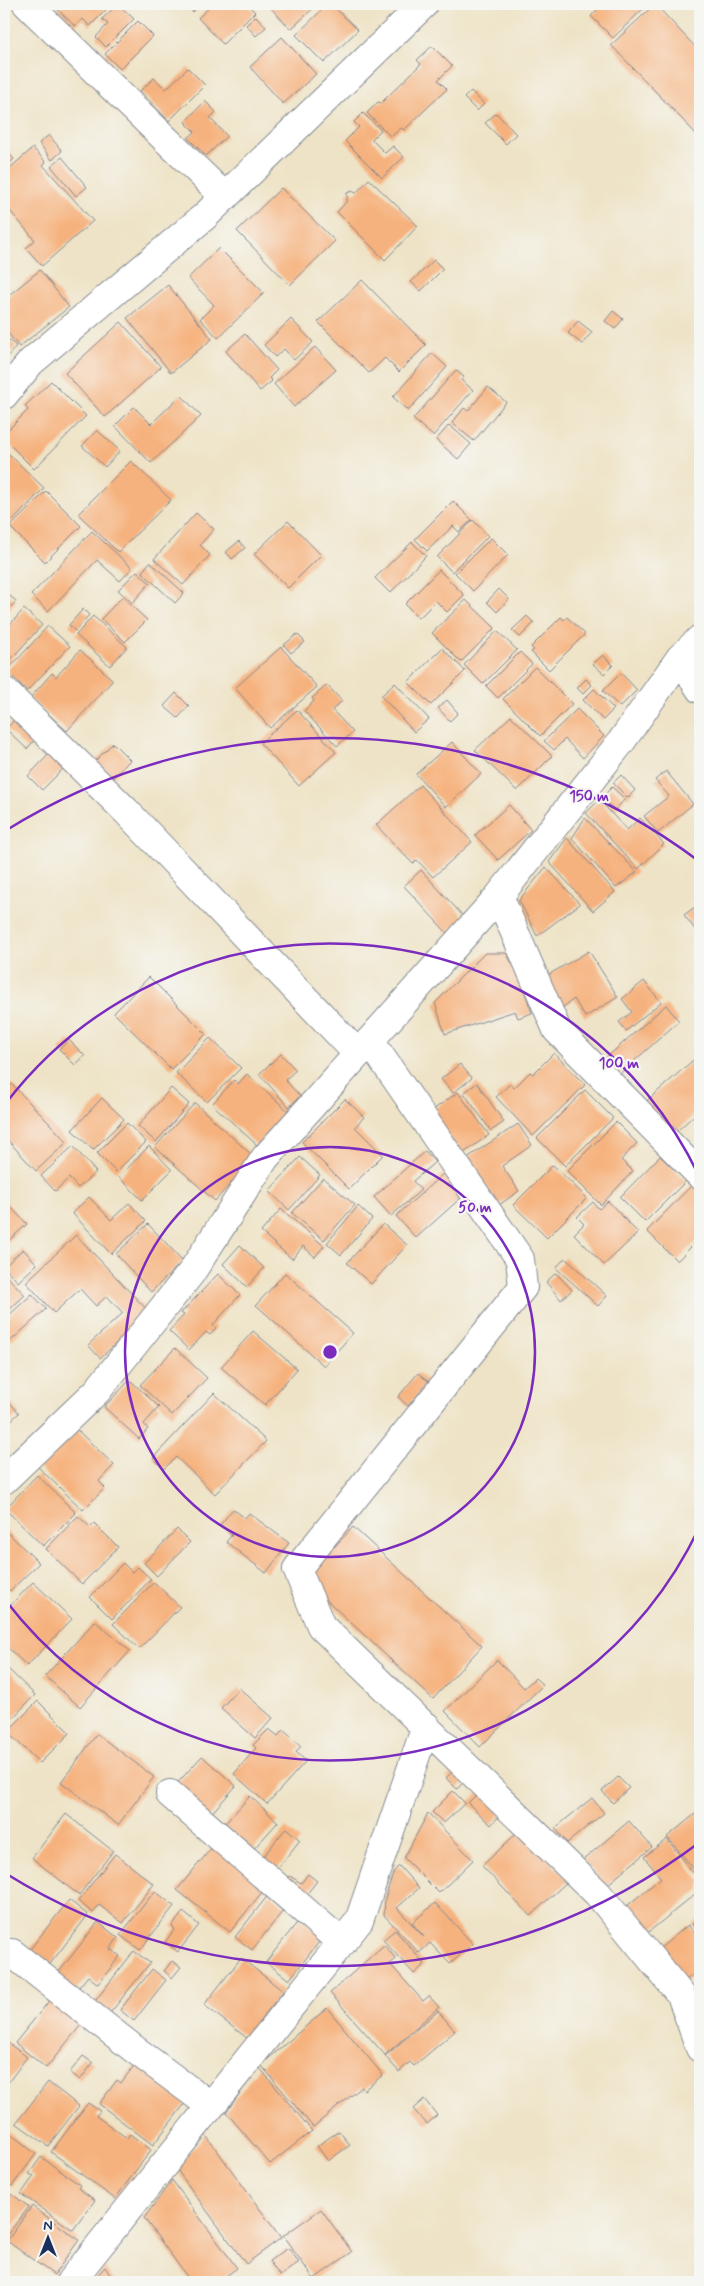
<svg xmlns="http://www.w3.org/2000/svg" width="704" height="2286" font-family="Mynerve,sans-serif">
<rect width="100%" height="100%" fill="#f6f6f2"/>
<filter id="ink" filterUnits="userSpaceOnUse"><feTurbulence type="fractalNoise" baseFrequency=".02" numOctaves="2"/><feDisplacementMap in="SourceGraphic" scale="10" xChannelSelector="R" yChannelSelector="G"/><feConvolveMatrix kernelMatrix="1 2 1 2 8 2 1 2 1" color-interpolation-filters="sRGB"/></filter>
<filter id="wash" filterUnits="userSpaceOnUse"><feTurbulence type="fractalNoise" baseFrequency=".0096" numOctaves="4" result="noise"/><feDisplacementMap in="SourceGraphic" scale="20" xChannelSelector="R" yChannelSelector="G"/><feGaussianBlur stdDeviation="1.12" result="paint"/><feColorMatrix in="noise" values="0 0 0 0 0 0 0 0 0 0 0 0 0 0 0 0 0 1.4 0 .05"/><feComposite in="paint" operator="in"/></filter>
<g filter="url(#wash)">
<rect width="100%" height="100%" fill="#eee3c6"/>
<g id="blocks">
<path fill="#f6b27e" d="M64,4H112L90,26L83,19L75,26L58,10Z
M118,4L134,19L106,47L96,37L108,24L102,19Z
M185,4H201L193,12Z
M213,4H247L255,12L223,44L198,18Z
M267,4H318L291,29Z
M328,4H331L358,30L324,63L296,35Z
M603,4H648L613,38L591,16Z
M655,4L700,52V138L611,45Z
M256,16L266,27L256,36L246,25Z
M138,21L153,36L120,69L105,54Z
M282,37L316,74L283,104L250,67Z
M432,46L452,66L438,80L447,89L404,130L401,128L391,137L367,113L378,102L381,103L421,64L417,60Z
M188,68L205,85L169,121L140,91L154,78L166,89Z
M471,91L484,104L477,111L464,98Z
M205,101L216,112L210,118L227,136L206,156L188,138L195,132L185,122Z
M363,113L381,130L372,139L373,141L385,153L393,146L404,157L382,178L345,141L359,127L354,122Z
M496,113L516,134L506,144L485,123Z
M49,135L62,151L52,160L39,143Z
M4,148L14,159L4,169Z
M33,148L46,162L43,165L93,221L42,266L26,248L35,240L4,204V173Z
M62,157L87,187L76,196L51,166Z
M369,179L418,226L385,260L337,212L347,201V193L352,191L356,193Z
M281,188L335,241L290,285L237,231Z
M219,248L264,293L218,338L200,319L214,305L188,278Z
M434,260L443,269L421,291L411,282Z
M40,270L69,307L19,347L4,328V299Z
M362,280L426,345L399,372L385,358L369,373L318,322Z
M168,285L212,339L171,373L127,318Z
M613,311L623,319L615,329L605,321Z
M291,319L313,342L294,360L284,349L275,357L264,345Z
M578,321L592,332L582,344L568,333Z
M121,322L161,367L105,417L65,373Z
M245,334L277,370L269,378L272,381L260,391L226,351Z
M4,335L16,346L4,361Z
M315,347L336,370L294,407L274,384Z
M432,353L447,367L408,411L393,397Z
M456,370L464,377L461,380L473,390L433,436L413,419Z
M51,381L86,416L34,469L4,439V434L28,410L25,406Z
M488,387L506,402L474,441L452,423L464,408L468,411Z
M181,395L201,416L151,463L115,426L134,407L151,424Z
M449,425L471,444L458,459L436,440Z
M97,430L120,451L105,467L82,446Z
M6,451L44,488L10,524L4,518V453Z
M131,461L171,500L118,552L78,514Z
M46,491L81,526L45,562L10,527Z
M453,501L472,520L459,532L453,526L427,551L415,539Z
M196,513L214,529L200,545L210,555L183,585L154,559Z
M473,520L488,536L452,572L437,557Z
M288,521L321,555L288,588L254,554Z
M92,531L132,568L120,581L97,560L48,611L31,595Z
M491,538L508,555L473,591L455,573Z
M239,541L245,548L232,559L226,552Z
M412,542L426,556L390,593L375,578Z
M150,562L184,593L175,603L142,572Z
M439,570L464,595L447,612L436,601L419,618L405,604Z
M137,571L150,583L132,603L118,590Z
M499,589L509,599L497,612L487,602Z
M4,591L16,601L4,615Z
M122,597L147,620L125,642L101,619Z
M466,600L495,628L461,662L432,633Z
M24,609L42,625L4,667V631Z
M83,609L89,615L75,631L69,625Z
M93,616L127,647L110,666L76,635Z
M527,616L534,623L520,637L512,630Z
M561,617L564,620L567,617L585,634L549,670L531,652L534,650L531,647Z
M48,626L70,646L27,691L7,671Z
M497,631L517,650L483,684L464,665Z
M297,634L305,642L291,653L284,645Z
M281,647L317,687L270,728L235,688Z
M442,648L465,671L431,705L408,682Z
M80,650L113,680L67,731L30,698L52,673L56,677Z
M520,652L532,664L498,698L486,686Z
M603,655L613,665L604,674L593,664Z
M535,667L572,704L540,736L503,699Z
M621,673L637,690L620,707L603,691Z
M586,679L592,685L583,694L577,688Z
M395,683L429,719L414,732L381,696Z
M327,685L342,701L332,710L353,732L337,746L304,711L314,701L312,698Z
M594,689L614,709L603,720L583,700Z
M176,693L189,706L178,718L164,706Z
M447,700L458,713L450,721L438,708Z
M577,709L604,736L583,758L565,739L554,750L544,741Z
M297,710L336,752L299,786L260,743Z
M511,716L552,756L517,791L475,750Z
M16,718L37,737L27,749L6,729Z
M452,742L481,774L446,807L416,774Z
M113,743L130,760L112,779L94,762Z
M51,752L66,766L42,790L28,776Z
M666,771L693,804L658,833L644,816L669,796L655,780Z
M621,775L635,790L628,798L613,783Z
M420,785L472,842L433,877L417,860L413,864L376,825Z
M612,787L625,799L615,810L601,798Z
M599,800L627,830L640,818L664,844L638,869L586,813Z
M509,805L531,830L498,860L475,835Z
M585,818L637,872L616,888L572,838Z
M567,838L615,892L593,911L549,862Z
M546,867L580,904L537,936L519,900Z
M421,870L464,917L447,933L404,886Z
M700,903V936L684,915Z
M589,951L618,997L585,1017L574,999L558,1011L548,975Z
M485,953H506L519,975L532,1013L518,1018L515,1011L445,1034L435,1003Z
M149,977L206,1034L171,1069L114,1013Z
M644,981L661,1002L626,1031L619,1022L632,1012L622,999Z
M666,1005L679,1021L613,1080L599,1064Z
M210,1038L241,1068L207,1102L176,1073Z
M69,1040L85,1056L75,1065L59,1049Z
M554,1053L585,1085L533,1136L496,1097L510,1084L514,1088L530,1072L533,1074Z
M281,1054L296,1070L285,1080L300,1096L289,1107L259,1074Z
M700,1054V1110L668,1139L640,1107Z
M460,1064L472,1078L453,1093L441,1079Z
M247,1074L288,1111L257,1145L212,1104L234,1080L238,1084Z
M477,1083L504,1122L491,1131L464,1093Z
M12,1084L67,1142L36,1171L4,1136V1092Z
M171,1088L189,1104L156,1142L138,1126Z
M585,1090L613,1118L565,1166L537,1138Z
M458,1092L489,1135L461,1155L430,1112Z
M102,1098L124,1119L93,1150L72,1130Z
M345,1099L364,1117L355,1127L383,1155L349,1189L302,1142Z
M195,1103L254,1157L215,1201L155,1147Z
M616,1122L637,1143L621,1160L633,1171L601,1205L567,1171Z
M127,1123L146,1142L116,1172L97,1153Z
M518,1124L532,1145L502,1166L519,1191L499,1205L467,1158Z
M73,1146L96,1172L78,1188L69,1178L55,1191L41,1176Z
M149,1146L172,1170L142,1200L119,1177Z
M425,1151L435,1162L413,1181L421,1190L391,1216L374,1197Z
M660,1156L686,1181L645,1222L620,1197Z
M300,1157L320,1175L289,1210L269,1191Z
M553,1165L587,1198L547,1238L513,1205Z
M444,1173L464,1195L416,1238L396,1216Z
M323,1178L355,1205L324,1240L292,1213Z
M693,1184L700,1191V1238L677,1261L647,1231Z
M89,1197L111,1220L129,1203L146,1221L111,1254L72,1213Z
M4,1200L27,1224L4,1245Z
M608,1201L638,1233L604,1265L574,1234L584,1224L577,1217L593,1202L599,1209Z
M358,1206L372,1219L341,1255L327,1243Z
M281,1209L324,1246L315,1257L303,1246L292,1259L261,1232Z
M148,1224L183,1261L151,1292L116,1254Z
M383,1224L407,1245L371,1284L347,1263Z
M76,1235L150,1313L100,1358L88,1345L123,1313L107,1296L96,1306L80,1289L54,1313L26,1282Z
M240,1245L264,1268L247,1287L223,1264Z
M23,1249L37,1264L18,1282L4,1267Z
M565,1258L607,1296L598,1306L556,1268Z
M4,1273L25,1295L9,1310L4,1305Z
M285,1273L353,1333L324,1366L256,1305Z
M556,1273L572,1290L561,1300L546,1282Z
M218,1274L240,1295L213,1325L216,1328L210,1335L206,1332L189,1350L169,1331L184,1315L181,1313Z
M32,1294L46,1309L4,1347V1320Z
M253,1331L297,1369L265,1405L221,1367Z
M175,1348L207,1378L172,1415L140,1385Z
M418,1373L429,1382L408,1406L398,1397Z
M130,1380L159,1407L144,1424L148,1429L139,1439L104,1407Z
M214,1393L266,1441L215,1494L176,1457L164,1469L153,1458Z
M4,1396L19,1413L4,1427Z
M75,1428L114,1465L99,1481L105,1488L83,1510L38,1467Z
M37,1475L76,1513L43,1546L5,1509Z
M233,1509L245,1518L249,1513L289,1543L266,1573L226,1542L232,1535L220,1525Z
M78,1516L90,1527L94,1523L118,1547L82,1584L46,1549Z
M353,1527L482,1646L433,1699L304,1579Z
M4,1529L39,1563L10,1591L4,1585Z
M177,1529L190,1542L157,1576L144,1563Z
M123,1563L132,1572L138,1567L151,1579L112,1619L90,1597Z
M33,1582L72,1619L27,1666L4,1644V1612Z
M154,1582L180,1607L139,1649L113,1624Z
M95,1621L130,1651L80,1707L45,1676Z
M497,1660L524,1688L535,1678L543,1685L480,1747L445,1711Z
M4,1665L35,1695L5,1726L4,1725Z
M239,1688L273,1718L255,1738L221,1708Z
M38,1701L70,1733L40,1763L7,1732Z
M269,1729L278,1736L283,1730L301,1746L296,1752L306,1761L267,1804L234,1774L256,1748L253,1745Z
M97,1734L154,1777L118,1825L61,1782Z
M202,1756L236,1786L208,1817L174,1787Z
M454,1770L465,1781L457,1789L446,1778Z
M618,1777L629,1788L613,1803L602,1791Z
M453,1791L465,1803L444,1823L432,1812Z
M479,1792L502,1813L491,1825L468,1803Z
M250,1796L278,1822L250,1853L221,1828Z
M592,1798L604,1813L567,1843L555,1828Z
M700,1810V1876L667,1837Z
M428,1813L473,1860L439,1893L404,1858Z
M66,1814L113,1851L79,1895L32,1858Z
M629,1821L652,1847L606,1886L583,1860Z
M286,1828L300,1840L274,1873L259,1862Z
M520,1830L568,1881L530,1916L482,1866Z
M667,1839L700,1881V1890L645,1935L623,1909L661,1878L644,1857Z
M213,1846L266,1887L230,1932L177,1890Z
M115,1854L154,1884L123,1923L99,1905L93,1913L78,1901Z
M399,1866L419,1888L397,1908L424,1937L412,1923L435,1903L473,1944L450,1964L430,1943L419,1953L384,1915L385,1898L394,1871Z
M308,1874L317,1881L303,1899L284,1884L290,1876L301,1883Z
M155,1891L174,1906L140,1950L120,1935Z
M269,1894L286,1907L252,1950L235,1937Z
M69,1900L88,1915L47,1968L27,1953Z
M183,1912L199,1925L178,1952L165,1942L175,1929L172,1926Z
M700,1918V1934L692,1924Z
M300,1919L323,1937L289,1980L266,1962Z
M98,1922L118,1938L110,1949L120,1956L98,1984L88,1976L75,1992L55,1977Z
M688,1925L700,1939V1969L685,1981L659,1949Z
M395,1930L425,1964L414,1974L383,1940Z
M384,1945L396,1959L390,1964L423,2001L429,1996L439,2007L385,2055L330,1993Z
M134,1951L150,1963L107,2017L92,2005Z
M241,1958L283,1991L247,2038L204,2005Z
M172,1961L181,1967L172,1978L164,1971Z
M152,1969L166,1980L134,2021L120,2010Z
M700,1983V2003L698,2005L689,1991Z
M54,1995L85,2020L46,2068L15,2043Z
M327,2008L383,2075L364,2090L362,2087L313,2127L261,2065Z
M438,2011L455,2031L414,2066L410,2062L399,2072L385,2056Z
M4,2040L27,2057L4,2088Z
M83,2056L93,2063L80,2080L70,2072Z
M139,2059L190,2097L153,2145L99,2104L117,2080L121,2083Z
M259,2067L312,2131L270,2164L226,2112Z
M48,2082L79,2106L48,2146L16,2123Z
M424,2099L437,2115L427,2124L413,2109Z
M88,2103L100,2111L96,2116L127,2138L130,2134L151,2150L115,2199L51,2152Z
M7,2131L36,2154L12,2186L4,2180V2136Z
M339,2131L350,2145L328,2161L317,2146Z
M205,2134L281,2238L246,2264L177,2170Z
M41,2157L80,2185L78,2188L95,2200L73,2230L21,2194L34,2176L29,2174Z
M172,2180L237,2268L218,2282H191L144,2218Z
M12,2194L29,2207L4,2239V2205Z
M32,2206L79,2240L54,2275L7,2241Z
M321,2209L352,2252L314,2279L283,2236Z
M288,2248L299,2262L280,2276L269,2261Z
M105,2267L115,2282H91Z"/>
</g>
</g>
<g filter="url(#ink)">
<use href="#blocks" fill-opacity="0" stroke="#848992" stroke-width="1"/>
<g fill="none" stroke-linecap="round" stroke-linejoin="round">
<g stroke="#848992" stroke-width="30">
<path id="minor" d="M27,4L225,197
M4,395L31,362L205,216L424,4
M680,658L700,689
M4,691L126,811L358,1054
M499,896L557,1030L700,1175
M370,1041L520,1259L523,1287L297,1569L321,1626L598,1894L681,1995L700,2048
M4,1480L97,1391L191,1273L265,1158L499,896L621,742L680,658L700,639
M170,1794L342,1943
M12,1953L134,2049L211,2106
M70,2282L359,1921L426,1726"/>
</g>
<use href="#minor" stroke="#fff" stroke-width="28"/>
</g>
</g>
<g fill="none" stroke="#7b2cbf" stroke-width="2.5">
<circle cx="330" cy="1352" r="205"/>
<path d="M699 1528A409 409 0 0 1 6 1601M6 1103A409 409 0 0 1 699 1176"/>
<path d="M700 1842A614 614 0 0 1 5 1873M5 831A614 614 0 0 1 700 862"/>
</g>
<circle cx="330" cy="1352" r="8" fill="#7b2cbf" stroke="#f6f6f2" stroke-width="2.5"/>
<g font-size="15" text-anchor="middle" font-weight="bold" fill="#7b2cbf" stroke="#f6f6f2" stroke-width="4.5" stroke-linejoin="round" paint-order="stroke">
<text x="589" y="801">150 m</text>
<text x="619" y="1068">100 m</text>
<text x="475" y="1212">50 m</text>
</g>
<rect width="704" height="2286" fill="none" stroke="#f6f6f2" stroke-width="20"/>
<g transform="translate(48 2238)" stroke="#f6f6f2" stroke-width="4" paint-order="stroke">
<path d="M0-4L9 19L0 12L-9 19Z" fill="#1b2f5e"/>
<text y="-8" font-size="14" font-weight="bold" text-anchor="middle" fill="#1b2f5e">N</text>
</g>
</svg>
